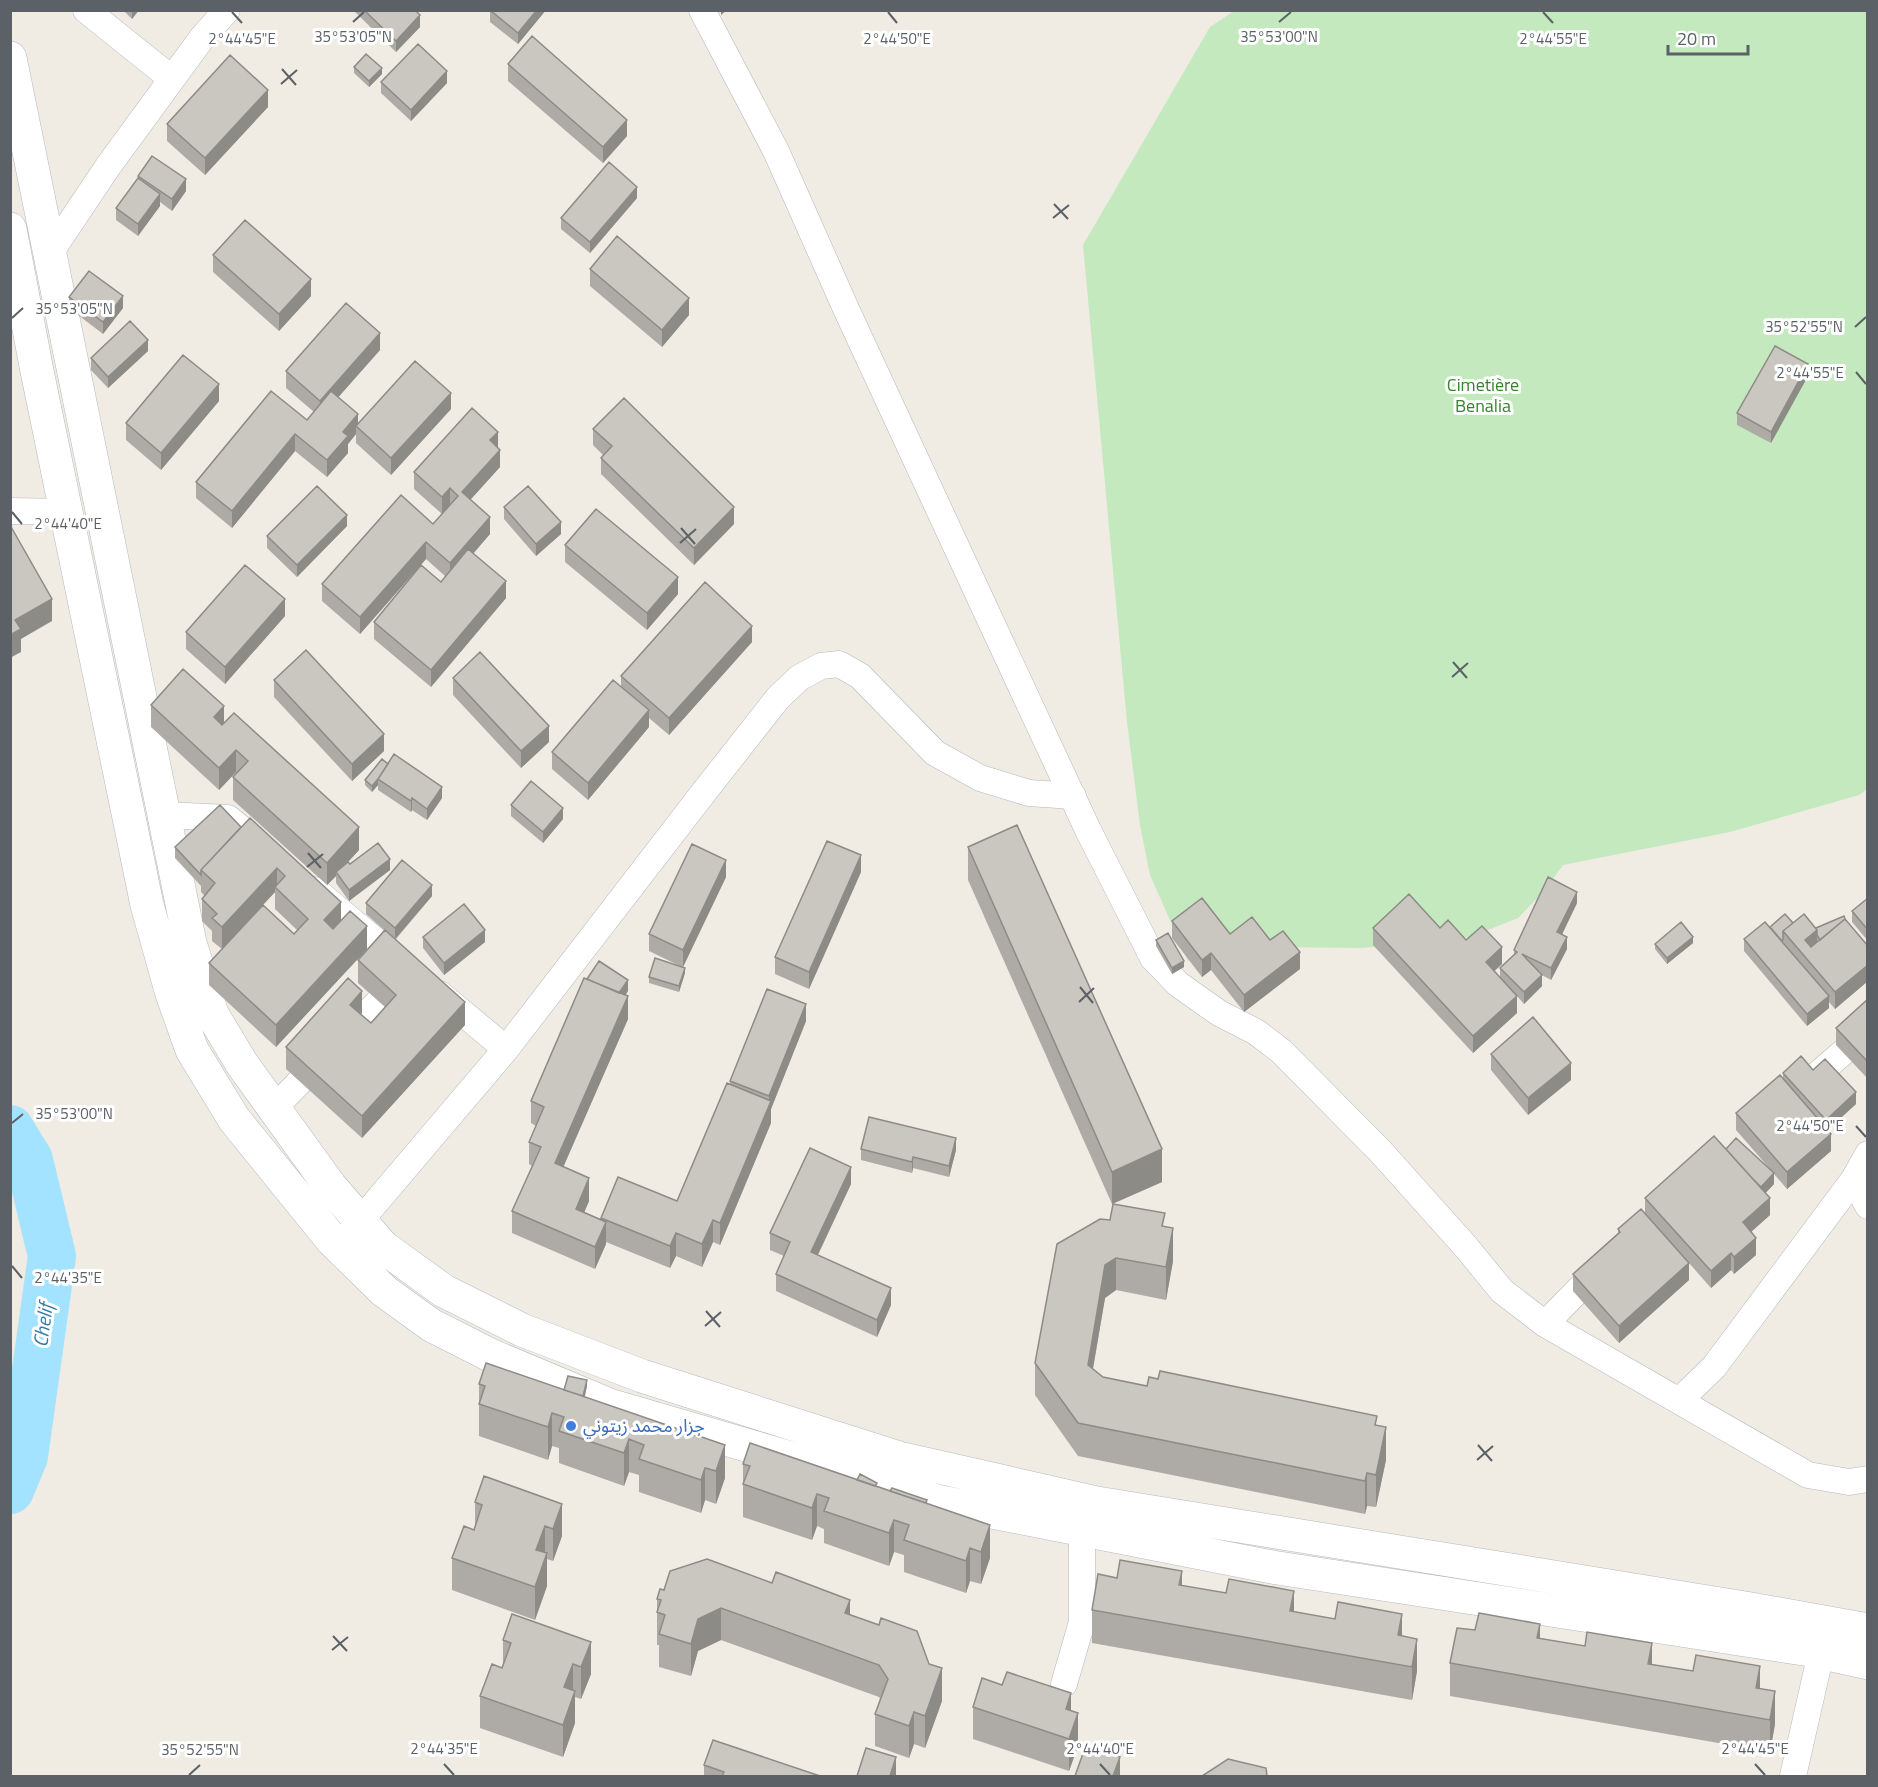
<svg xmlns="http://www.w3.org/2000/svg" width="1878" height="1787" font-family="'Titillium Web','Noto Sans Arabic',sans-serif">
<rect width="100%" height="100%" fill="#f0ebe3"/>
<path fill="#c4e9be" d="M1234,11H1867V789L1859,795L1730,832L1563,865L1545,890L1518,918L1470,937L1362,948L1269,947L1251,933L1188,961L1150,875L1140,825L1127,722L1083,245L1210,27Z"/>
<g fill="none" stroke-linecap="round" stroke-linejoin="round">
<path stroke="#a4e3ff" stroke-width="48" d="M10,1129L29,1160L52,1256L24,1456L10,1490"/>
<g stroke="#b4b8bc" stroke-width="27">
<path id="street" d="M86,10L172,79
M702,10L776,151L847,311L993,626L1088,830L1153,958L1178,984L1219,1013L1256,1032L1281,1051L1381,1152L1466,1247L1502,1291L1545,1324L1808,1475L1849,1482L1868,1479
M50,253L109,165L202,38L227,10
M10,511L66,512
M164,815L228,818L239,827
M315,890L402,963
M440,994L506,1049
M1804,1086L1868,1031
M274,1108L402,978
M1868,1154L1854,1179L1868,1206
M349,1234L506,1049L704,792L778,698L799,678L821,666L839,664L860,676L935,753L980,778L1029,793L1073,796
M1545,1324L1598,1270
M1680,1400L1714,1367L1854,1179
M1064,1684L1082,1622V1529
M1793,1776L1821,1653"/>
</g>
<g stroke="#b5babf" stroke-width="34">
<path id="secondary" d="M10,58L190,943L212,1014L242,1064L330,1186L383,1247L444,1291L522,1330L642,1376L899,1458L1097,1503L1751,1609L1868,1630
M10,229L37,371L147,905L172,994L192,1050L234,1119L332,1240L384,1291L431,1325L490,1355L609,1405L941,1502L1272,1567L1804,1649L1868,1663"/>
</g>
<use href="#street" stroke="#fff" stroke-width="26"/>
<use href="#secondary" stroke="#fff" stroke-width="33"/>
</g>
<path fill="#aeaaa5" d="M123,10H139L132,19Z
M353,10H415L420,27L396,52Z
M490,10H546L518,44L490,22Z
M508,64L627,136L603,163L508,81Z
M354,67L382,74L369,87L354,73Z
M381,82L447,83L411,121L381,93Z
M268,107L205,175L167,141V124Z
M138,176L186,191L172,211L160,202V206L138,236L116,220V208L138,179Z
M637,198L590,253L561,229V218Z
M213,255L311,296L279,331L213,272Z
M590,269L689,315L662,347L590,286Z
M69,297L123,308L103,334L69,308Z
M380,350L338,397L358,423L451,409L391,475L356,443V434L348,444V453L327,477L295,451L232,528L196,498V482L307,420L314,412L286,388V371Z
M148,351L108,388L91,370V358Z
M1808,376L1771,443L1737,425V413Z
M219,401L161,470L126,440V423Z
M593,429L734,524L694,565L601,474V458L603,455L593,445Z
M498,447L500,467L470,500L490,534L473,554L506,598L431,687L374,639V622L441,582L445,576L426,559L360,634L322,601V584L433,524L442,514L414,489V472Z
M504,507L561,534L536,556L504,519Z
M347,526L297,577L267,548V536Z
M565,545L678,594L647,630L565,562Z
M285,616L225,684L186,649V632Z
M752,642L669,735L649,718V727L588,800L552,769V752L621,687V676Z
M453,678L549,742L521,768L453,695Z
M274,680L384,751L352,781L274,697Z
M151,705L224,723L359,850L346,864L390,870L349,901L336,883V876L327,885L233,800V777L237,773L236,772L219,790L151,727Z
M388,764L442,798L427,820L412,810L411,812L378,790V785L372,792L365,785V780Z
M511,805L563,819L543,843L511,816Z
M241,827L341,920L367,949L276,1047L209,985V963L294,934L297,930L275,909V892L222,949L212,941V931L202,921V899L205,896L201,892V886L175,858V847Z
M968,847L1162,1182L1112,1204L968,880Z
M861,872L809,989L775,974V957Z
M726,877L683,967L685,973L679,992L649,983V977L680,966L649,951V934Z
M432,896L396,939L465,1025L362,1138L286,1069V1047L362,1013L361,1015L371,1023L385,1007L358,983V960L384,930L366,914V903Z
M1868,898V941L1852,922V911Z
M1577,903L1562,935L1567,949L1551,980L1542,975V986L1524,1004L1517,996V1013L1473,1053L1373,945V928H1440L1466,940L1502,964L1494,971L1500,978V968L1514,955V950Z
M1172,921L1230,934L1270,940L1300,969L1244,1012L1211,970L1202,977L1172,938Z
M1846,921L1868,946V981L1835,1009L1829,1002V1008L1807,1026L1744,951V939L1770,927L1793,923L1816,928Z
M423,937L485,942L444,975L423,948Z
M1156,940L1184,967L1172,974L1156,946Z
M1693,943L1667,964L1655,949V944Z
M628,991L625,995L628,1019L563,1167L589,1201L584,1213L601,1220V1218L677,1201L730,1084V1081L806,1021L771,1109V1123L720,1245L713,1242L702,1267L676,1256L670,1268L606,1242V1244L595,1269L512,1233V1211L532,1166L529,1164V1142L536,1126L531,1123V1101Z
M1868,999V1079L1836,1045V1028Z
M1491,1054L1571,1080L1528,1115L1491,1070Z
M1813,1070L1856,1104L1828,1130L1831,1151L1787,1189L1774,1174V1184L1765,1193L1770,1215L1751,1232L1756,1255L1734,1274L1731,1270L1711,1288L1689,1263V1280L1619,1343L1573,1291V1274L1618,1233V1229L1645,1214V1198L1726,1149L1770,1169L1736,1130V1113L1783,1078V1073Z
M861,1149L956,1150L949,1177L913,1168L912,1173L861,1160Z
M851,1184L818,1255L891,1305L877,1337L776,1291V1274L784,1256L770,1250V1233Z
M1110,1220L1165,1227L1173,1261L1166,1300L1116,1290L1105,1298L1093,1369L1103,1377L1147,1386L1377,1426L1386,1460L1376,1507L1367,1506L1365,1514L1078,1456L1035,1395V1363Z
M479,1384L564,1390L587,1386L585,1397L725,1445V1478L716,1504L705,1500L701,1513L639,1492V1475L629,1472L624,1486L559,1463V1448L552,1446L548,1460L479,1436Z
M743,1464L877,1487L927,1504L990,1558L981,1584L970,1581L966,1593L904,1572V1555L894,1552L889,1566L824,1543V1529L817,1526L812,1540L743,1517Z
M475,1502L562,1504V1536L553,1561L547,1559V1586L535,1620L452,1590V1558L474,1530L475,1526Z
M1117,1578L1182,1585L1402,1636L1417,1671L1412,1700L1092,1643V1610Z
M657,1599L850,1614L942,1701L925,1748L914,1744L909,1758L875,1746V1714L880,1699L879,1697L721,1640L698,1651L691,1676L659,1667V1645H657Z
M1475,1630L1540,1638L1760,1689L1775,1724L1770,1752L1450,1696V1663Z
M503,1640L591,1642V1674L581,1699L575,1697V1723L563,1757L480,1728V1696L502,1668L503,1664Z
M973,1707L1071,1711L1078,1746L1069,1771L973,1739Z
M704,1765L820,1776H704Z"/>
<path fill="#8d8b86" d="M132,10H139L132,19Z
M537,10H546L518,44V33Z
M721,10H727L721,15Z
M420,15V27L396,52V41Z
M382,68V74L369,87V81Z
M447,71V83L411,121V110Z
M268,90V107L205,175V158Z
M627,120V136L603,163V147Z
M186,179V191L172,211V199Z
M637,187V198L590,253V242Z
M160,194V206L138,236V224Z
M311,279V296L279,331V314Z
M123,296V308L103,334V322Z
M689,298V315L662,347V330Z
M380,333V350L320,418V401Z
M148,340V351L108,388V377Z
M1808,364V376L1771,443V432Z
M219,384V401L161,470V453Z
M451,393V409L391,475V458Z
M358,414V428L356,426V434L348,444V453L327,477V460L343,432Z
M498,432V449L490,440Z
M295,434V451L232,528V511Z
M500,450V467L462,509V492Z
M450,488V505L442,514V497Z
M734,507V524L694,565V548Z
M347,515V526L297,577V565Z
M490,517V534L450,580V563Z
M561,522V534L536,556V544Z
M426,542V559L360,634V617Z
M678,577V594L647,630V613Z
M506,581V598L431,687V670Z
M52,599V621L21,639V652L10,658V635L15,620Z
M285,599V616L225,684V667Z
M752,626V642L669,735V718Z
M224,706V729L214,717Z
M649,710V727L588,800V783Z
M549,726V742L521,768V751Z
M384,734V751L352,781V764Z
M236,750V772L219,790V768Z
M378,779V785L372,792V786Z
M442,787V798L427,820V809Z
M412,798V810L411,812V801Z
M563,808V819L543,843V832Z
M359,827V850L337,874L336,872V876L327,885V863Z
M861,855V872L809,989V972Z
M390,859V870L349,901V890Z
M726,860V877L683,967V950Z
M277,868V889L275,887V892L222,949V927Z
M432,885V896L395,939V928Z
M1577,892V903L1557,944V932Z
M341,902V924L324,943V920Z
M367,926V949L276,1047V1025Z
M485,930V942L444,975V963Z
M1817,930V947L1805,957V940Z
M1567,937V949L1551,980V968Z
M1693,937V943L1667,964V958Z
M1502,947V964L1486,979V962Z
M1300,952V969L1244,1012V995Z
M1211,953V970L1202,977V960Z
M1184,961V967L1172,974V968Z
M1868,965V981L1835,1009V992Z
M685,968V973L679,992V986Z
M1542,975V986L1524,1004V992Z
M628,980V991L614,1013V1001Z
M362,991V1013L350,1027V1005Z
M628,996V1019L555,1186V1163Z
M1517,996V1013L1473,1053V1036Z
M1829,996V1008L1807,1026V1014Z
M465,1002V1025L362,1138V1116Z
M806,1004V1021L771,1109V1123L720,1245V1223L769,1104V1096Z
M1571,1063V1080L1528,1115V1098Z
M1856,1092V1104L1826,1131V1120Z
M1831,1134V1151L1787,1189V1172Z
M956,1138V1150L949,1177V1166Z
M1162,1149V1182L1112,1204V1172Z
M913,1157V1168L912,1173V1162Z
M851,1167V1184L811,1269V1252Z
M1774,1173V1184L1761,1198V1187Z
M589,1178V1201L576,1231V1209Z
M1770,1198V1215L1743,1239V1222Z
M713,1220V1242L702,1267V1244Z
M606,1222V1244L595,1269V1247Z
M1173,1228V1261L1166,1300V1267Z
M676,1233V1256L670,1268V1246Z
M1756,1238V1255L1734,1274V1257Z
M1731,1253V1270L1711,1288V1271Z
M1116,1258V1290L1105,1298L1088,1397V1365L1105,1265Z
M1689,1263V1280L1619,1343V1326Z
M891,1288V1305L877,1337V1320Z
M587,1380V1386L582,1406V1400Z
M552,1413V1446L548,1460V1427Z
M1386,1427V1460L1376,1507V1475Z
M629,1439V1472L624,1486V1453Z
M725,1445V1478L716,1504V1471Z
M705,1468V1500L701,1513V1480Z
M1367,1473V1506L1365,1514V1481Z
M817,1494V1526L812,1540V1508Z
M562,1504V1536L553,1561V1529Z
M894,1520V1552L889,1566V1533Z
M990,1525V1558L981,1584V1552Z
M545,1526V1558L536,1550Z
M970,1548V1581L966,1593V1561Z
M547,1553V1586L535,1620V1587Z
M1182,1571V1603L1179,1585Z
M1294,1591V1623L1290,1611Z
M850,1600V1632L845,1613Z
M721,1608V1640L698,1651L691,1676V1644L698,1619Z
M1402,1614V1646L1398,1635Z
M1540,1624V1656L1537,1638Z
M1417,1639V1671L1412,1700V1667Z
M591,1642V1674L581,1699V1667Z
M1652,1643V1676L1648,1664Z
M573,1664V1696L564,1687Z
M1760,1666V1699L1756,1688Z
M942,1668V1701L925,1748V1716Z
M575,1691V1723L563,1757V1725Z
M1775,1691V1724L1770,1752V1720Z
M1071,1693V1726L1066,1709Z
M914,1712V1744L909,1758V1726Z
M1078,1713V1746L1069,1771V1739Z
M896,1757V1776H890Z
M1120,1757V1776H1113Z"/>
<path fill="#cac6c0" stroke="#8d8b86" stroke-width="1.5" d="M364,10H415L420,15L396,41Z
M490,10H537L518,33Z
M532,36L627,120L603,147L508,64Z
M418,44L447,71L411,110L381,82Z
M366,54L382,68L369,81L354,67Z
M230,55L268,90L205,158L167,124Z
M152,156L186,179L172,199L138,176Z
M609,162L637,187L590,242L561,218Z
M138,178L160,194L138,224L116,208Z
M245,220L311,279L279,314L213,255Z
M617,236L689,298L662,330L590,269Z
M89,271L123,296L103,322L69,297Z
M346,303L380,333L320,401L286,371Z
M130,321L148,340L108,377L91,358Z
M1775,346L1808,364L1771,432L1737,413Z
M183,355L219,384L161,453L126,423Z
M415,361L451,393L391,458L356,426Z
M271,391L307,420L331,391L358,414L343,432L348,436L327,460L295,434L232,511L196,482Z
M624,398L734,507L694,548L601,458L612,446L593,429Z
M472,408L498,432L490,440L500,450L462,492L490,517L450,563L426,542L360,617L322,584L401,495L433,524L458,496L450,488L442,497L414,472Z
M317,486L347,515L297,565L267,536Z
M528,486L561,522L536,544L504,507Z
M596,509L678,577L647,613L565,545Z
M10,525L52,599L15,620L21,629L10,635Z
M468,549L506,581L431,670L374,622L421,565L441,582Z
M245,565L285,599L225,667L186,632Z
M705,582L752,626L669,718L621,676Z
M306,650L384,734L352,764L274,680Z
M480,652L549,726L521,751L453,678Z
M183,669L224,706L214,717L222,725L234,713L359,827L327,863L233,777L248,761L236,750L219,768L151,705Z
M613,680L649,710L588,783L552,752Z
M394,754L442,787L427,809L412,798L411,801L378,779Z
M382,759L388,764L378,779L372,786L365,780Z
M531,781L563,808L543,832L511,805Z
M220,805L241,827L201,870V875L175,847Z
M250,818L341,902L324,920L333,929L350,911L367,926L276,1025L209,963L263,905L294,934L308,919L275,887L285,876L277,868L222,927L212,918L217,914L202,899L215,883L201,870Z
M1017,825L1162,1149L1112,1172L968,847Z
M827,841L861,855L809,972L775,957Z
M378,843L390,859L349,890L336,872L348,862L350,864Z
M692,844L726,860L683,950L649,934Z
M402,860L432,885L395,928L366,903Z
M1548,877L1577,892L1557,932L1567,937L1551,968L1522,954L1542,975L1524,992L1500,968L1517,952L1514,950Z
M1409,894L1440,928L1448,920L1466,940L1482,926L1502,947L1486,962L1517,996L1473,1036L1373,928Z
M1202,898L1230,934L1252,917L1270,940L1283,931L1300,952L1244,995L1211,953L1202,960L1172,921Z
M1868,898V930L1852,911Z
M464,904L485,930L444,963L423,937Z
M1785,914L1793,923L1783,931V939L1782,941L1770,927Z
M1804,914L1817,930L1805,940L1811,947L1845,919L1868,946V965L1835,992L1783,931Z
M1844,916L1846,921L1845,919L1820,940L1817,935V930L1816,928Z
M1681,922L1693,937L1667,958L1655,944Z
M1765,922L1829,996L1807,1014L1744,939Z
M385,930L465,1002L362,1116L286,1047L348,978L362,991L350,1005L371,1023L396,995L358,960Z
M1168,933L1184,961L1172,968L1156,940Z
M655,958L685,968L679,986L649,977Z
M599,961L628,980L619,993L587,979Z
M584,978L628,996L555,1163L589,1178L576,1209L606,1222L595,1247L512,1211L541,1147L529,1142L544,1107L531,1101Z
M767,989L806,1004L769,1096L730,1081Z
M1868,999V1062L1836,1028Z
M1533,1017L1571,1063L1528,1098L1491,1054Z
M1801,1056L1813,1070L1825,1059L1856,1092L1826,1120L1783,1073Z
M1780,1075L1831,1134L1787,1172L1736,1113Z
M727,1083L771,1101L720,1223L713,1220L702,1244L676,1233L670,1246L601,1218L618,1177L677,1201Z
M869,1117L956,1138L949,1166L913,1157L912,1162L861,1149Z
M1714,1136L1770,1198L1743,1222L1756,1238L1734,1257L1731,1253L1711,1271L1645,1198Z
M1736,1138L1774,1173L1761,1187L1752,1178L1726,1149Z
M810,1148L851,1167L811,1252L891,1288L877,1320L776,1274L790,1242L770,1233Z
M1113,1204L1165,1213L1162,1226L1173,1228L1166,1267L1116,1258L1105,1265L1088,1365L1103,1377L1147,1386L1149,1377L1158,1379L1160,1371L1377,1416L1375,1425L1386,1427L1376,1475L1367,1473L1365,1481L1078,1423L1035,1363L1057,1244L1100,1219L1110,1220Z
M1641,1209L1689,1263L1619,1326L1573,1274L1620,1232L1618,1229Z
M486,1363L725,1445L716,1471L705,1468L701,1480L639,1459L644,1445L629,1439L624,1453L559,1431L564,1417L552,1413L548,1427L479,1404L485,1386L479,1384Z
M568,1376L587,1380L583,1396L564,1390Z
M750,1443L990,1525L981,1552L970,1548L966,1561L904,1540L909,1525L894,1520L889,1533L824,1511L829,1498L817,1494L812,1508L743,1484L750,1466L743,1464Z
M860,1474L877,1483L875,1486L857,1480Z
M484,1476L562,1504L553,1529L545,1526L536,1550L547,1553L535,1587L452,1558L464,1526L474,1530L482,1505L475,1502Z
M892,1488L927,1500L926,1503L890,1491Z
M707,1559L772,1583L776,1572L850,1600L845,1613L879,1625L881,1618L917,1631L929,1664L942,1668L925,1716L914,1712L909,1726L875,1714L888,1679L879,1665L721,1608L698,1619L691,1644L659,1634L665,1615L657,1612L661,1600L657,1599L660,1589L664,1590L670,1571Z
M1120,1560L1182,1571L1179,1585L1226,1593L1229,1579L1294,1591L1290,1611L1335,1619L1338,1602L1402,1614L1398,1635L1417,1639L1412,1667L1092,1610L1098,1574L1117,1578Z
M1479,1613L1540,1624L1537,1638L1585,1646L1587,1632L1652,1643L1648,1664L1693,1671L1696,1655L1760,1666L1756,1688L1775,1691L1770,1720L1450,1663L1457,1628L1475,1630Z
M512,1614L591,1642L581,1667L573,1664L564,1687L575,1691L563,1725L480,1696L492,1664L502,1668L511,1643L503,1640Z
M1007,1672L1071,1693L1066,1709L1078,1713L1069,1739L973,1707L982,1678L1002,1685Z
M713,1740L820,1776H722L724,1772L704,1765Z
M1086,1745L1120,1757L1113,1776H1075Z
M866,1748L896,1757L890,1776H857Z
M1228,1759L1266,1768L1267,1776H1202Z"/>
<path fill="none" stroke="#5b6166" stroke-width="2" d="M232,12L242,23M888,12L897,23M1543,12L1553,23M353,22L364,12M1279,22L1291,12M282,69L296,85M281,84L297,70M1054,204L1068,219M1053,218L1069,205M12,318L23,308M1855,327L1866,317M1856,372L1866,384M12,512L22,524M681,528L695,544M680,543L696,529M1453,662L1467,678M1452,677L1468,663M308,853L321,868M307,867L323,854M1080,987L1093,1003M1079,1002L1094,988M12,1123L23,1114M1856,1126L1866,1137M12,1266L22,1278M706,1311L720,1327M705,1326L721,1312M1478,1445L1492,1461M1477,1460L1493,1446M333,1636L347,1651M332,1650L348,1637M444,1764L454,1775M1100,1764L1110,1775M1755,1764L1765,1775M189,1775L200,1765"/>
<circle fill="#3f7fe0" stroke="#fff" stroke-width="2" cx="571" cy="1426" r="6"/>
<g text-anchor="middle" stroke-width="6" stroke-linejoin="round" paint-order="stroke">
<g font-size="18" fill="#34832d" stroke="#fff">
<text x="1483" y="391">Cimetière<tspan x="1483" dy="21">Benalia</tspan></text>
</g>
<g font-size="18" fill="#366cbe" stroke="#fff" text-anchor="start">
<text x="583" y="1432">جزار محمد زيتوني</text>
</g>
<g font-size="20" font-style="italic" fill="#337ba8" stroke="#fff">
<text transform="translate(43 1325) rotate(-82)" y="7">Chelif</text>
</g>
</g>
<g font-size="15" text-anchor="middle" fill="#5b6166" stroke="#fff" stroke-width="6" stroke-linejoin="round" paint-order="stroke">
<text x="353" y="42">35°53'05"N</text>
<text x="1279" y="42">35°53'00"N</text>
<text x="1553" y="44">2°44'55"E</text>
<text x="242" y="44">2°44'45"E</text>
<text x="897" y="44">2°44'50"E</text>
<text x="74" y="314">35°53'05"N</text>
<text x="1804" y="332">35°52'55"N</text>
<text x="1810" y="378">2°44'55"E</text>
<text x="68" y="529">2°44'40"E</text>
<text x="74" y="1119">35°53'00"N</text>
<text x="1810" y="1131">2°44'50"E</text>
<text x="68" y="1283">2°44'35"E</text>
<text x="444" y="1754">2°44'35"E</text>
<text x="1100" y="1754">2°44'40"E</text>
<text x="1755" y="1754">2°44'45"E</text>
<text x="200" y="1755">35°52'55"N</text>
</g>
<rect width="1878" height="1787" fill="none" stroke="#5b6166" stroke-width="24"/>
<path d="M1668 45v9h80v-9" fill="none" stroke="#5b6166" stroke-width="3"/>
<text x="1677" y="45" font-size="18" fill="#5b6166" stroke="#ffffff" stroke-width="4.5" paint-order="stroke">20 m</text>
</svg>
